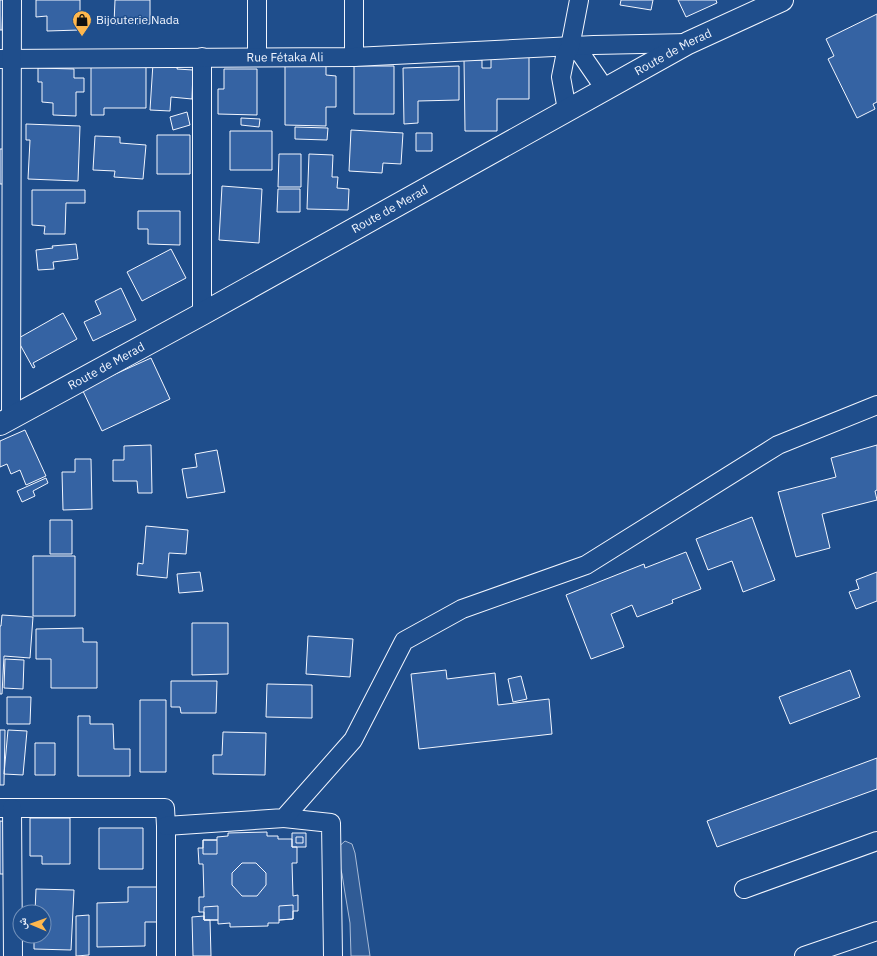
<svg xmlns="http://www.w3.org/2000/svg" width="877" height="956" font-family="'IBM Plex Sans','Noto Naskh Arabic',sans-serif">
<rect width="100%" height="100%" fill="#1f4e8c"/>
<path fill="#305b95" stroke="#a8bbd7" d="M345,841L352,844L355,853L370,956H351L350,923L345,893L342,874L335,850Z"/>
<path fill="#3563a3" stroke="#f2f6ff" d="M0,0H3L2,30H0Z
M36,0H80V30L47,31V16L36,17Z
M115,0H150V24H114Z
M621,0H653L651,10L620,5Z
M678,0H716L717,3L686,17Z
M877,14V102L873,104L875,109L857,118L828,59L834,56L826,39Z
M491,56H529V99H497V131H465L464,60H482V68H491Z
M285,60L326,61V75L336,76V107H326V126L285,125Z
M153,63L178,64L177,69L193,70L192,99L171,97L170,111L150,110Z
M91,65H146V108H104V115H91Z
M354,66H394V114H354Z
M459,66V100L418,101V123L404,124L403,68Z
M38,68L74,69V78H84V92H76V116L53,115V103L42,102V82H38Z
M224,69H257V115L218,114V89H224Z
M187,112L190,125L173,130L170,117Z
M241,118L260,119L259,127L241,125Z
M26,124L80,126L78,181L28,179L30,140H26Z
M295,127L328,128L327,140L295,139Z
M351,130L403,133L401,164L383,163L382,173L349,171Z
M230,131H272V170H230Z
M416,133H432V151H416Z
M157,135H190V174H157Z
M95,136L120,137V143L146,145L143,179L114,177L115,171L93,170Z
M0,149H4V184H0Z
M279,154H301V187H278Z
M309,154L333,155L332,177H338L337,188L349,189L348,210L307,209Z
M222,186L262,189L259,243L219,240Z
M278,189H300V212H277Z
M32,190H85V203H66L65,234H44L45,226L32,225Z
M138,211H180V245L148,244V229H138Z
M76,244L78,259L53,262L54,269L38,270L36,250L53,248L52,246Z
M171,249L186,278L142,301L127,272Z
M121,288L136,320L93,341L84,322L101,314L95,301Z
M63,313L77,339L33,363L35,367L33,368L17,339Z
M151,358L170,399L102,431L82,389Z
M25,430L46,476L26,485L20,470L11,474L7,464L0,467V441Z
M151,445L152,493H138L137,481H113V460H124V446Z
M877,445V490L875,491L877,500L822,514L830,548L796,557L778,492L836,477L831,458Z
M217,450L225,492L187,498L182,469L197,467L195,454Z
M75,459H91L92,509L63,510L62,472H75Z
M46,478L48,483L33,491L35,496L22,502L17,491Z
M752,517L775,580L743,592L732,561L708,570L696,539Z
M50,520H72V554H50Z
M146,526L188,530L186,554L169,553L167,578L137,575L138,563L143,564Z
M686,552L701,589L672,600L673,603L637,617L632,605L611,614L624,647L591,659L566,595L644,564L645,568Z
M33,556H75V616H33Z
M200,572L203,591L179,593L177,574Z
M877,572V601L856,609L849,592L859,589L856,580Z
M2,615L33,617L30,658L4,656L2,694H0V626H1Z
M192,623H228V674L192,675Z
M83,628V642H97V688H51V659H36V629Z
M308,636L353,639L350,677L306,674Z
M5,659L24,660L23,689L4,688Z
M446,670L447,679L495,673L498,705L549,699L552,734L419,749L411,674Z
M850,670L860,697L790,724L779,697Z
M521,676L527,699L513,702L508,679Z
M171,681H217L216,713H181L180,707H171Z
M267,684L312,685V718L266,717Z
M7,697H31L30,724H7Z
M140,700H166V772H140Z
M78,716H90V724H113L114,749H130V776H78Z
M0,730H5L4,785H0Z
M8,730L27,731L23,775L4,774Z
M223,732L266,733L265,775L213,774V755H222Z
M35,743H55V775H35Z
M877,758V789L717,847L707,821Z
M30,818H70V864H42V856H30Z
M0,821L10,822L7,874H0Z
M99,828H143V869H99Z
M267,832V836H278V839H292V847H297V863H292L293,896L298,895V911H293V919L279,920V923H268V926L230,927V923L218,924V920H204V912H199V897H204L203,864H199L198,848H203V840H217V837L228,836V833Z
M292,833H306V847H292Z
M296,837H303V843H296Z
M203,840H217V854H203Z
M242,863H256L266,873V885L257,896H242L232,885V873Z
M128,887H158L159,922H145V946L97,947V903L128,902Z
M36,889L74,890L71,950L34,949V936H44V912H35Z
M293,905V919L279,920V906Z
M218,906V920H204V907Z
M89,915V955L76,956V916Z
M204,916V920H210L211,956H193L192,917Z"/>
<g fill="none" stroke-linecap="round" stroke-linejoin="round">
<g stroke="#f2f6ff" stroke-width="20">
<g id="street">
<path d="M257,0V57"/>
<path d="M354,0V57"/>
<path d="M570,47L581,54L605,89"/>
<path d="M202,57V314"/>
<path id="s1" d="M0,59L354,57L594,45L688,43"/>
<path d="M567,110L561,77L565,57L570,47L579,0"/>
<path d="M11,417L12,0"/>
<path d="M0,808H165L166,826V956"/>
<path d="M12,808L13,956"/>
<path d="M284,818L331,823L333,956"/>
<path d="M166,826L284,818L353,740L404,641L462,609L586,565L778,445L877,405"/>
<path d="M744,889L877,841"/>
<path d="M804,956L877,931"/>
</g>
</g>
<g stroke="#f2f6ff" stroke-width="24">
<g id="primary">
<path id="s2" d="M0,424L202,314L688,43L782,0"/>
</g>
</g>
<use href="#street" stroke="#1f4e8c" stroke-width="18"/>
<use href="#primary" stroke="#1f4e8c" stroke-width="22"/>
</g>
<defs>
<g id="shop-pin" transform="scale(1)"><path d="M0 17L-7.5 6A9.5 9.5 0 1 1 7.5 6Z" fill="#ffb74d" stroke="#1f4e8c"/><path d="M-5-2.5h2.3a2.7 3.5 0 0 1 5.4 0H5L5.5 6h-11ZM-1.5-2.5h3a1.5 2.3 0 0 0-3 0Z" fill="#111"/></g>
</defs>
<g fill-rule="evenodd">
<use href="#shop-pin" x="82" y="20"/>
</g>
<g text-anchor="middle" stroke-width="3" stroke-linejoin="round" paint-order="stroke">
<g font-size="12" fill="#f2f6ff" stroke="#1f4e8c" text-anchor="start">
<text x="96" y="24">Bijouterie Nada</text>
</g>
<g font-size="12" fill="#f2f6ff" stroke="#1f4e8c">
<text dy="4" stroke="none"><textPath href="#s2" startOffset="769">Route de Merad</textPath></text>
<text dy="4" stroke="none"><textPath href="#s1" startOffset="285">Rue Fétaka Ali</textPath></text>
<text dy="4" stroke="none"><textPath href="#s2" startOffset="445">Route de Merad</textPath></text>
<text dy="4" stroke="none"><textPath href="#s2" startOffset="121">Route de Merad</textPath></text>
</g>
</g>
<g transform="translate(32 924) rotate(272)"><circle r="19" fill="#1f4e8c" stroke="#7391ba"/>
<path d="M0-3L7 15L0 10L-7 15Z" fill="#ffb74d"/>
<text y="-6" font-size="11" font-weight="bold" text-anchor="middle" fill="#f2f6ff">ش</text>
</g>
</svg>
